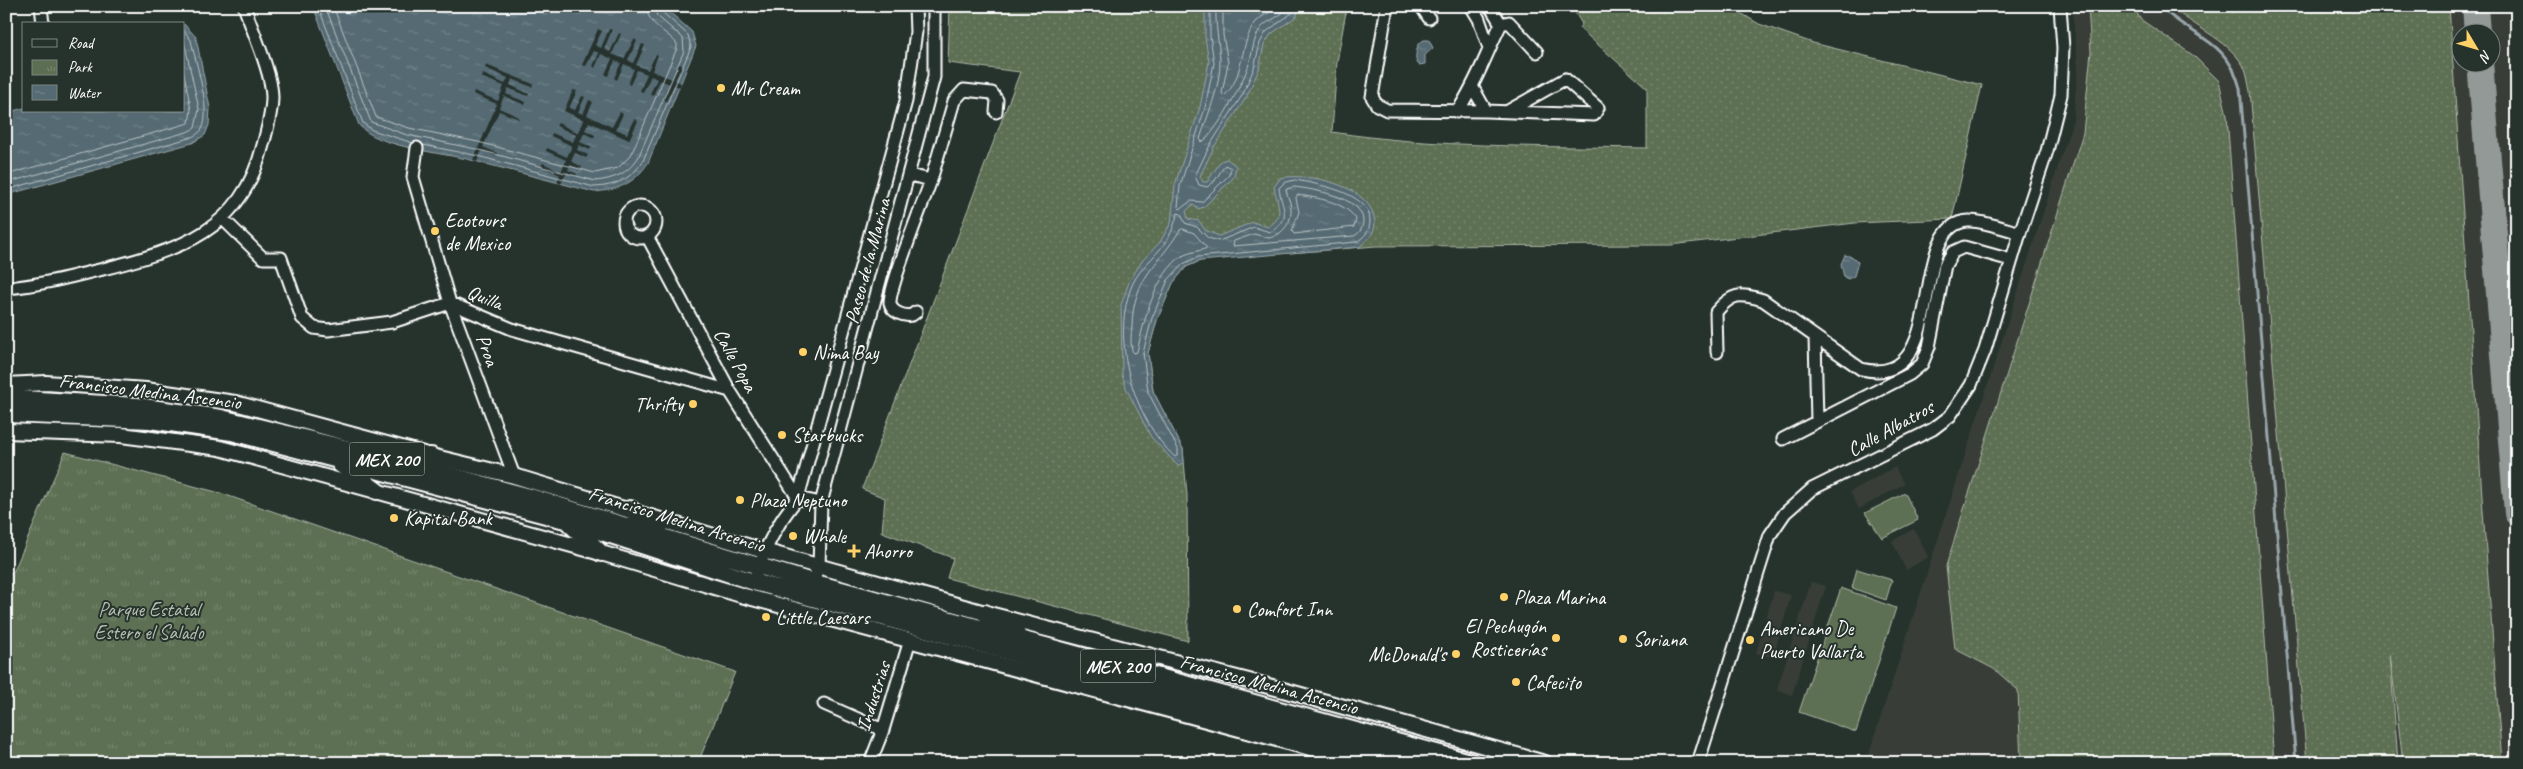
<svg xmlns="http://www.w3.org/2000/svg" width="2523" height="769" font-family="Caveat,sans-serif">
<defs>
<pattern id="grass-dots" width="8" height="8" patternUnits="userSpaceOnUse" patternTransform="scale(1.25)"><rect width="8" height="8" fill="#5d6f52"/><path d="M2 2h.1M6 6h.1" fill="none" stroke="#75856c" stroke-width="1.8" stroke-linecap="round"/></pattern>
<pattern id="park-tufts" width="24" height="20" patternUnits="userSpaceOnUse" patternTransform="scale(1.25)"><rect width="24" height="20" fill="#5d6f52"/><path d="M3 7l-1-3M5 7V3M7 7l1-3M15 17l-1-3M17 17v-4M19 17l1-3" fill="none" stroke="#75856c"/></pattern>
<pattern id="water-ripples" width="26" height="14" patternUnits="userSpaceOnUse" patternTransform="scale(1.25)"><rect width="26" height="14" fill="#556b73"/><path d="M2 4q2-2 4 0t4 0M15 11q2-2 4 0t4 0" fill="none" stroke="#6e8188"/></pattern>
</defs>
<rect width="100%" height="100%" fill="#26332d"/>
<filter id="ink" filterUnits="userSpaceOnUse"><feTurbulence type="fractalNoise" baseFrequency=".02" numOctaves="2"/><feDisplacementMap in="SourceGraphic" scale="10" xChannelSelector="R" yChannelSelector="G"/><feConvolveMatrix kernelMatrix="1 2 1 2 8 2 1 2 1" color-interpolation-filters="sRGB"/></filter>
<g filter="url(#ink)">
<path fill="#393e39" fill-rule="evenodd" d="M2072,6H2517V763H1866L2073,120L2078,68ZM2460,32H2490V62H2460Z
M1895,467L1904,484L1859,509L1850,492Z
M1914,529L1928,557L1906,570L1892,541Z
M1811,582L1826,586L1792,695L1777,689Z
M1774,591L1791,595L1773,658L1756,653Z"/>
<path fill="url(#grass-dots)" stroke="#aeb7a8" d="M950,6H1347L1337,62L1332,132C1436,148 1542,146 1647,148V88L1579,28L1582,24L1571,6H1729L1759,24L1813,43L1982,85L1952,219L1855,223L1671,245L1376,246L1214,259L1200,261L1186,267L1173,283L1157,320L1148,353L1153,391L1183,449L1187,495L1188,641L947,578L953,558L882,532L885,498L862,489L1020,72L948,63Z
M2088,6H2134L2140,19L2194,56L2219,81L2227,115L2274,763H2021L2018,690L1994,669L1955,649L1946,566L2083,133L2091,52Z
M2171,6H2449L2483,511L2502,763H2403L2390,654L2398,763H2307L2250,91C2248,83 2247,72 2243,65C2225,37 2194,28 2171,6Z"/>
<path fill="url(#park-tufts)" stroke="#aeb7a8" d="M65,452L220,493L735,672L698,763H6V572L13,573Z"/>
<path fill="#5d6f52" stroke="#aeb7a8" d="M1905,493L1918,520L1882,538L1865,513Z
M1857,569L1892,580L1886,600L1852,588Z
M1841,588L1896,608L1856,732L1799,712Z"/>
<path fill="url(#water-ripples)" stroke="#99a6ab" d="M313,6H663L692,32L696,46L648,163C634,184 618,190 594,192C553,181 512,171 471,160C444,153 376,147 359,125Z
M1205,6H1296L1298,8L1297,16L1271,34L1264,45L1259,69L1247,96L1214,147L1200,176L1203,182H1207L1221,161L1227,159L1236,166L1234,177L1204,207L1198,209L1193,205L1186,211L1188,219L1199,221L1205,230L1219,236L1253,222L1268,227C1286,216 1277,204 1274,187L1280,178C1309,172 1374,186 1375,223C1375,234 1367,241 1359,247L1200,261L1186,267L1173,283L1157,320L1148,353L1153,391L1183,449L1184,462L1178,466L1151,437L1127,390L1122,375L1121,305L1129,282L1142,261L1160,242L1171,223L1175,185L1200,107L1209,62L1205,37Z
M184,24L196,37L210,108L209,125L205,135L192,143L6,195V113L24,108V111H184Z
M1424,40H1429L1433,48L1425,55V64L1419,65C1413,60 1417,51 1418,44Z
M1845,255L1853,257L1858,262L1854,276L1848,279L1844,277L1841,264Z"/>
<path fill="#26332d" d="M598,29L602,31L595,45L601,48L609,29L612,30L604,49L610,52L619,33L621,34L612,54L624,59L634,39L637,41L628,60L633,63L642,44L645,45L636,65L648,70L656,54L658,55L652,71L672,79L679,64L682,65L675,80L681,83L680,87L674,85L666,101L663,100L670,84L660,80L653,96L650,94L657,79L651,76L643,92L640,91L647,74L637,70L630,85L628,84L634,69L624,64L617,80L614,78L621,63L615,61L608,76L605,74L612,59L601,54L595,68L593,66L599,53L594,51L586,66L582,65Z
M486,65L533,84L532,87L512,79L510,85L529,94L528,96L508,88L506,94L526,102L525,105L504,96L499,108L519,117V119L499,111L483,147L497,153L496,156L482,150L477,162L473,160L497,104L473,94L474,91L498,101L504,86L481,77L483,74L505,84L508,78L485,68Z
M573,90L577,91L569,108L575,110L582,96L585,97L578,112L583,114L589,100L593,102L587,115L612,127L620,112L623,114L616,129L627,134L634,119L638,121L629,140L589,122L585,130L595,135L594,138L584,133L580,142L591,147L590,150L579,145L577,150L588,155L586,158L575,153L571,161L582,167L581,169L570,165L568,170L577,174L576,176L567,172L561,184L557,182L560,175L541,166L543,163L561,172L566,160L546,151L547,148L567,157L572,146L551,136L552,133L573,142L576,135L556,126L558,123L578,133L584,120L564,111Z"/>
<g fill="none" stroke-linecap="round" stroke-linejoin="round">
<path stroke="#bbc4c7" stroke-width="1" d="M318,6L363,123L372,130L413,143
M325,6L371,122L407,135L476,149L595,181C614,179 627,174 638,158L684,51L683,38L657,16L654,6
M333,6L376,117L409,128L478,142L595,173L618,168L631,155L677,48V44C667,31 647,25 646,6
M1210,6V36L1214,63L1205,108L1180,186L1178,207L1180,209L1191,201L1202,202L1229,175L1231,168L1225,165L1214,182L1207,187L1199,185L1195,176L1210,145L1243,94L1254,68L1260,43L1266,32L1292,13L1293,6
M1216,6C1215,25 1219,42 1220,60C1221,86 1207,116 1200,139L1202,142C1217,132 1241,86 1248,67C1253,54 1252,40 1261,28C1268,19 1284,17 1287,6
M1223,6V35L1228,63L1222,93L1224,96C1245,78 1239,42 1256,22C1262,15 1272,12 1279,6
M423,145L474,155L594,187C616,186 631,179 643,161L691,47L688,35L662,12L660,6
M6,175L189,123L191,110L184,73
M1295,180C1316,184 1369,192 1370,220C1370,231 1365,237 1356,242L1198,257L1183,264L1168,280L1152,318L1143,353L1148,392L1178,449V455L1175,457C1133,419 1109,336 1133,283C1141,267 1154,258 1164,244C1172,234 1174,224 1178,213L1181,214L1185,223L1197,227L1208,238L1219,241L1254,227L1270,232C1294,219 1281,208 1279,188L1284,183Z
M6,183L187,132L195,128L199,109L184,41
M1294,187C1312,189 1363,197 1363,221C1363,228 1360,233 1354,236L1233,246L1234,241L1254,234L1269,238C1282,235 1292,223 1291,209C1291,202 1287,196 1286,190Z
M6,190L189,138C194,136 199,134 202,129C212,111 195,61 191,40L184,31
M1298,195C1317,198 1344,201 1356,219L1354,227L1294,234L1292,231L1299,212L1296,198Z
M1183,229L1194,233L1207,248C1198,252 1186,252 1178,259C1153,281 1144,321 1137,352L1133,353C1130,346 1131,335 1132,327C1133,277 1157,268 1180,230Z"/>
<path stroke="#99a6ab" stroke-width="3" d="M2160,6C2190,37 2228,39 2240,88L2296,763"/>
<path stroke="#929996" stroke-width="26" d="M2475,6L2477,32
M2480,62L2517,513"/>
<g stroke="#fff" stroke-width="15">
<path id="minor" d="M41,6L43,24
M1387,6L1372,97L1377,105L1387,110L1486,111L1594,115L1598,108L1565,79L1508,111
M1421,6L1429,18
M1471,6L1479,19L1489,48
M1490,6L1501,24
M1473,88L1486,111
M1457,112C1476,84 1486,54 1501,24L1509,22L1537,52
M417,148L413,177L450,303L514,476
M909,175L931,180L954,101L964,90L992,93L997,100L996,112
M624 222a16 16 0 1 1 32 0a16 16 0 1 1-32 0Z
M223,219L263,258H281L302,318L314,328L328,330L392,322L450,303L512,329L730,391
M647,236L730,391L798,498L821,503
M6,288C40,285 71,277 103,269C181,249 241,232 263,145C267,130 272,113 272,97C272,73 252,30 244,6
M916,312L912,315C904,317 891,312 890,303C889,287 924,201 931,180
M1815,337L1817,421
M1717,352L1716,312C1732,293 1739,293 1763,300L1861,369C1953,391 1905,224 1968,221C1981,220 2006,229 2020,233
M1783,439L1910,374L1922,364L1929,347L1945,265L1953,252L1964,247L2011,260
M757,573C766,545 779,520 798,498L906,101L916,32L915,6
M810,588L819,566L821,503L934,77V6
M824,704L883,730
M870,763L883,730L910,640
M1698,763L1770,535L1785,513L1812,489L1933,429L1950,416L1971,385L1985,350L2020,233L2047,151L2061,95L2063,48L2060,6"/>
</g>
<g stroke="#fff" stroke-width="18">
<path id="major" d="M6,385L46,383L146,390L235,403L431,456L514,476L764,551L985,613L1276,688L1545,763
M6,431L121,435L220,448L601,553L741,595L1366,763"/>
</g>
<g stroke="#fff" stroke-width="20">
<path id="highway" d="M6,398L137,406L221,418L389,459L530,497L812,582L1473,763
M6,414L150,420L232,432L565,520L754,582L1415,763
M401,458L431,456
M340,464L377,491
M630,509L660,532
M569,523L601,553
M985,613L1017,634"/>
</g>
<use href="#minor" stroke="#26332d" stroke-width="11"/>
<use href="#major" stroke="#26332d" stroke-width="14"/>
<use href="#highway" stroke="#26332d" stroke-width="16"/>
</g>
</g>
<g fill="#ffd166" stroke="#26332d" stroke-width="2">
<circle cx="721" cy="88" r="5"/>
<circle cx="435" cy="231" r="5"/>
<circle cx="803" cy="352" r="5"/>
<circle cx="693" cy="404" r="5"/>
<circle cx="782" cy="435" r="5"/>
<circle cx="740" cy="500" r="5"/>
<circle cx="394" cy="518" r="5"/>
<circle cx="793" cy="536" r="5"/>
<path d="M851.5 543.5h5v5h5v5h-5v5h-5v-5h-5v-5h5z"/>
<circle cx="1504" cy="597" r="5"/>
<circle cx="1237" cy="609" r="5"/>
<circle cx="766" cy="617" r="5"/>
<circle cx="1556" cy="638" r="5"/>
<circle cx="1623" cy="639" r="5"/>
<circle cx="1750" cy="640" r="5"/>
<circle cx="1456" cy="654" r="5"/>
<circle cx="1516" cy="682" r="5"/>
</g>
<g text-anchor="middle" stroke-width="4" stroke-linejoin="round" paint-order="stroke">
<g fill="#26332d" stroke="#bec2c0" stroke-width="1">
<rect x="349.5" y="442.5" width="75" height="33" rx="4"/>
<rect x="1080.5" y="649.5" width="75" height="33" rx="4"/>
</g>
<g font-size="19" font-weight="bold" fill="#fff">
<text x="387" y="466">MEX 200</text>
<text x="1118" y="673">MEX 200</text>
</g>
<g font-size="20" fill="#fff" stroke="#26332d" text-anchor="start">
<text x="731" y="95">Mr Cream</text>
<text x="445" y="227">Ecotours<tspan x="445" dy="23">de Mexico</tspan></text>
<text x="813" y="359">Nima Bay</text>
<text x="683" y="411" text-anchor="end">Thrifty</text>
<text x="792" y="442">Starbucks</text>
<text x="750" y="507">Plaza Neptuno</text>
<text x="404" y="525">Kapital Bank</text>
<text x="803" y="543">Whale</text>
<text x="864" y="558">Ahorro</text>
<text x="1514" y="604">Plaza Marina</text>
<text x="1247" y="616">Comfort Inn</text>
<text x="776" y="624">Little Caesars</text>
<text x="1546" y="633" text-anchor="end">El Pechugón<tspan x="1546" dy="23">Rosticerías</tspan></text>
<text x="1760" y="635">Americano De<tspan x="1760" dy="23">Puerto Vallarta</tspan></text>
<text x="1633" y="646">Soriana</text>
<text x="1446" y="661" text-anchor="end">McDonald's</text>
<text x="1526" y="689">Cafecito</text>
</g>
<g font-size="20" fill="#fff" stroke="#26332d">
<text transform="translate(867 261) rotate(-75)" y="7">Paseo de la Marina</text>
<text transform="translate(485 297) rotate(22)" y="7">Quilla</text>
<text transform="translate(488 350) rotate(70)" y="7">Proa</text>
<text transform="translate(736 360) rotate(61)" y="7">Calle Popa</text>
<text transform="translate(150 391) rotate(7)" y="7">Francisco Medina Ascencio</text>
<text transform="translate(1890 428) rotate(-29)" y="7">Calle Albatros</text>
<text transform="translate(677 519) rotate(17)" y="7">Francisco Medina Ascencio</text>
<text transform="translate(1269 684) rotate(15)" y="7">Francisco Medina Ascencio</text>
<text transform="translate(873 696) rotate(-72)" y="7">Industrias</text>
</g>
<g font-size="20" fill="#b6beb1" stroke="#26332d">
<text x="149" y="616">Parque Estatal<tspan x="149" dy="23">Estero el Salado</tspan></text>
</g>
</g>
<rect width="2523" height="769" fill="none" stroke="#26332d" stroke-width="25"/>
<rect x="12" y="12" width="2498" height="744" fill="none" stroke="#fff" stroke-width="2" filter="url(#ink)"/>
<rect x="22" y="22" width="162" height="90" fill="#26332d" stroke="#7d8581"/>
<rect x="32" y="39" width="25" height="8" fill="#26332d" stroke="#7d8581"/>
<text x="68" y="48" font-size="15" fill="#ffffff">Road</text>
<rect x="32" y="60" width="25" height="15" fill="url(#park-tufts)" stroke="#7d8581"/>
<text x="68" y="72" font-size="15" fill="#ffffff">Park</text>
<rect x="32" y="85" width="25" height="15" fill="url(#water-ripples)" stroke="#7d8581"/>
<text x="68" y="98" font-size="15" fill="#ffffff">Water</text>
<g transform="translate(2476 48) rotate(128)"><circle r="24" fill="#26332d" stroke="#7d8581"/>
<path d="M0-4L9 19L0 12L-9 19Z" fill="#ffd166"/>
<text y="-8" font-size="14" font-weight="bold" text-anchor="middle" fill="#ffffff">N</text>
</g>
</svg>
